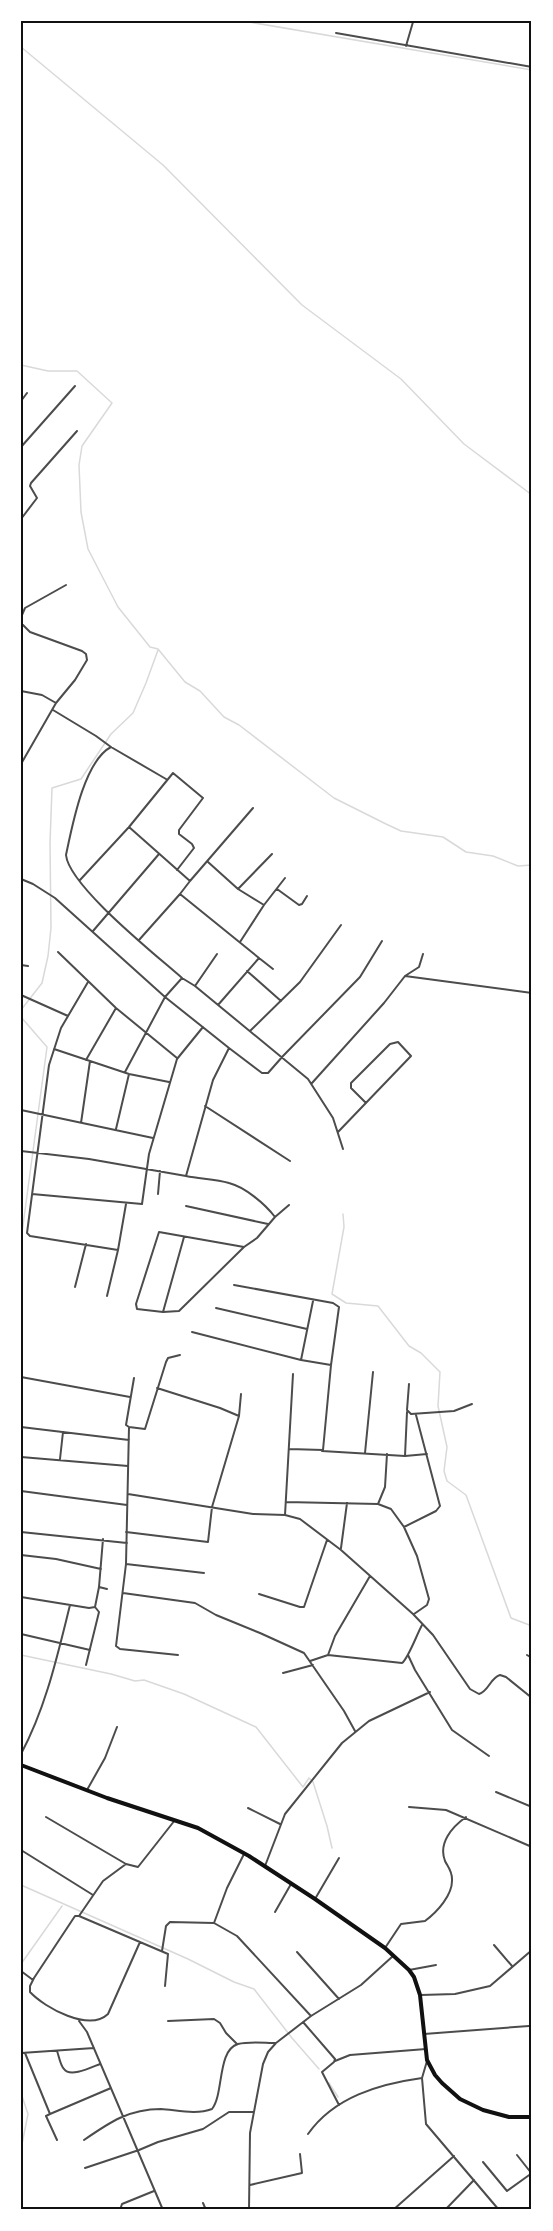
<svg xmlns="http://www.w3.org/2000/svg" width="553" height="2231" font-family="Lato,sans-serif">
<rect width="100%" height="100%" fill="#fff"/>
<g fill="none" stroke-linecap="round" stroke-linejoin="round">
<path stroke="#d9d9d9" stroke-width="1.5" d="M243,21L532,70
M21,47L163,165L302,305L401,379L464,444L532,495
M21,365L48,371H77L112,403L82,446L79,465L81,512L88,549L118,607L150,647L158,649L185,682L200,691L224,717L239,725L334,798L386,824L401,831L443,837L466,852L493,856L518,866L532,865
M21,1010L42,983L48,956L51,928L50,843L52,788L81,779L111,734L133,713L146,683L158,650
M21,1017L47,1047L21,1240
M343,1214L344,1227L332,1294L346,1303L378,1306L409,1346L421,1353L440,1372L438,1406L447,1447L444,1471L447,1481L466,1495L511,1618L532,1626
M21,1655L111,1674L135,1681L144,1680L184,1694L245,1722L256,1727L303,1787L309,1778L313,1782L327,1826L332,1848
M21,1885L188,1959L234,1982L254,1989L292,2038L319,2069
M21,1964L62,1906
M329,2083L338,2097
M21,2093L28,2114L21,2149"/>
<path stroke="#4c4c4c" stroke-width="2" d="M336,33L532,67
M406,46L413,22
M21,401L27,393
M21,447L75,386
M21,519L37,498L30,486L31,483L77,431
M21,691L42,695L56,703
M53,710L96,736L111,747
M21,764L56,703L75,680L87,660L86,654L82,651L30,632L22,624V615L25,608L66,585
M166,779L111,747C84,761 72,827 66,855C69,886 156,955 182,978L195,986L308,1079L333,1118L343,1149
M129,827L190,881L253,808
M208,862L238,889L264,905L285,878
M21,879L33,884L55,898L165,997L229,1048
M80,880L129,827L173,773L203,798L179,830V834L192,844L194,848L177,870
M190,881L180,894L259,958
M238,889L272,854
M277,889L299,905L302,904L307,896
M93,931L159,854
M139,940L180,894
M240,942L264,905
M58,952L116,1008L177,1058
M21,965L28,966
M247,971L281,1001
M405,976L532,993
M88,982L61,1028L49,1065L27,1233L30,1236L118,1250
M195,986L217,954
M21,995L68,1016
M218,1005L259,958L273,969
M250,1031L300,982L341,925
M54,1049L129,1074L169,1082
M86,1060L116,1008
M125,1072L165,997L182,978
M312,1083L384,1003L405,976L419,967L423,954
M205,1106L290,1161
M21,1110L153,1138
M81,1123L90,1061
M116,1129L129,1074
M338,1132L411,1056L398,1042L390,1044L351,1083V1088L366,1103
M21,1151L89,1159L186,1176L213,1080L229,1048L262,1073H268L283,1056L360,977L382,941
M186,1176C200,1179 215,1179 229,1183C245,1187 265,1204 275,1217
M32,1194L142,1204L149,1154L177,1059L203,1027
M158,1194L160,1171
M186,1206L268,1224
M244,1247L159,1232L136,1304L137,1309L163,1312L179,1311L244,1247L257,1238L275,1217L289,1205
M234,1285L333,1303L339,1307L331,1365L323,1450L289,1449
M75,1287L86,1244
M107,1296L118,1250L126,1204
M216,1308L307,1329
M163,1312L184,1237
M192,1332L301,1360L331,1365
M301,1360L313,1301
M21,1377L130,1397
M134,1378L126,1425L129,1427L126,1564L116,1646L120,1649L178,1655
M409,1384L407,1410L411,1414L454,1411L472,1404
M157,1388L220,1408L239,1416
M21,1427L129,1440
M129,1427L145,1429L166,1362L168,1358L180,1355
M322,1451L405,1456L427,1454
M365,1453L373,1372
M405,1456L407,1412
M21,1457L128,1466
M60,1459L63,1432
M21,1491L127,1505
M128,1494L253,1514L285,1515L300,1519L341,1550L413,1614L433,1635L470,1689L479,1694C489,1691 490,1678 500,1675L506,1677L532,1698
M286,1502L378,1504L391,1509L404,1527L417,1556L429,1599L427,1605L414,1614
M378,1504L385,1487L387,1454
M285,1515L293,1374
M404,1527L436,1511L440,1506L416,1415
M21,1532L127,1543
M126,1532L208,1542L212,1507L239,1416L241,1394
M341,1548L347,1503
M21,1555L56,1559L101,1569
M126,1564L204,1573
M99,1587L107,1589
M123,1593L195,1603L216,1615L260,1633L304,1653L344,1711L355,1731
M259,1594L300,1607H304L327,1540
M21,1597L89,1608L95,1607
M21,1634L90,1650
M328,1655L335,1636L370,1576
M408,1655L415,1670L452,1730L489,1756
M527,1655L532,1658
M310,1661L328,1655L402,1663C408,1659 417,1634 422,1625
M86,1665L99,1612L95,1607L99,1587L103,1539
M283,1673L313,1665
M21,1754C46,1707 57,1657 70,1605
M87,1790L105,1758L117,1727
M496,1792L532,1807
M409,1807L446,1810L532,1847
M248,1808L280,1824
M46,1817L126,1864L138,1867L175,1820
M21,1850L93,1895
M126,1864L103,1881L79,1916H75L34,1978L30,1986V1992C45,2008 89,2032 108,2014L140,1942
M265,1866L285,1814L342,1743L369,1721L430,1692
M315,1899L339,1858
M275,1912L291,1884
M79,1916L168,1954L165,1986
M214,1923L227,1888L244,1854
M494,1945L512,1966
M385,1948L401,1924L425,1921C437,1912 453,1895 452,1879C452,1871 448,1867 445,1861C438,1843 452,1827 466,1817
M162,1951L166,1926L170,1922L214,1923L237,1936L311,2016
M297,1952L339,1999
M409,1970L436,1965
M21,1971L33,1980
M421,1995L455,1994L490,1986L532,1950
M79,2021L87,2032L163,2210
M168,2021L214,2019L220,2023L226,2033L237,2044
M303,2022L335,2059L334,2062L322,2072L339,2105
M424,2034L529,2026
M57,2051C59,2056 60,2065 64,2069C70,2078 92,2067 100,2064
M21,2053L94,2048
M25,2053L50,2114L111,2088
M335,2061L350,2055L426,2049
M427,2061L422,2078L426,2124L499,2210
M532,2093L530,2097L532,2102
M50,2114L46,2116L57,2140
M308,2134C334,2097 379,2084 422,2078
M84,2140C110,2122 129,2109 161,2109C177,2110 196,2115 212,2109C224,2094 217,2050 238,2044C249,2041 265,2043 276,2043
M517,2155L532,2174
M483,2162L507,2191L532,2173
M85,2168L139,2150L158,2142L203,2129L229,2112H253
M250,2185L302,2173L300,2154
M203,2203L206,2210
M120,2210L122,2204L154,2191
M249,2210L250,2133L263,2064L268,2052L276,2043L311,2016L361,1985L393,1956
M393,2210L454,2156
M445,2210L474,2180"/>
<path stroke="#111" stroke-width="4" d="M21,1765L107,1798L198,1828L249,1856L315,1899L385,1948L409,1970L414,1977L420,1995L427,2060L435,2075L442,2083L460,2099L483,2110L509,2117H532"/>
</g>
<rect width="553" height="2231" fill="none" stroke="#ffffff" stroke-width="45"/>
<rect x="22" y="22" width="508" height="2186" fill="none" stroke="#111" stroke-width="2"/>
</svg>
